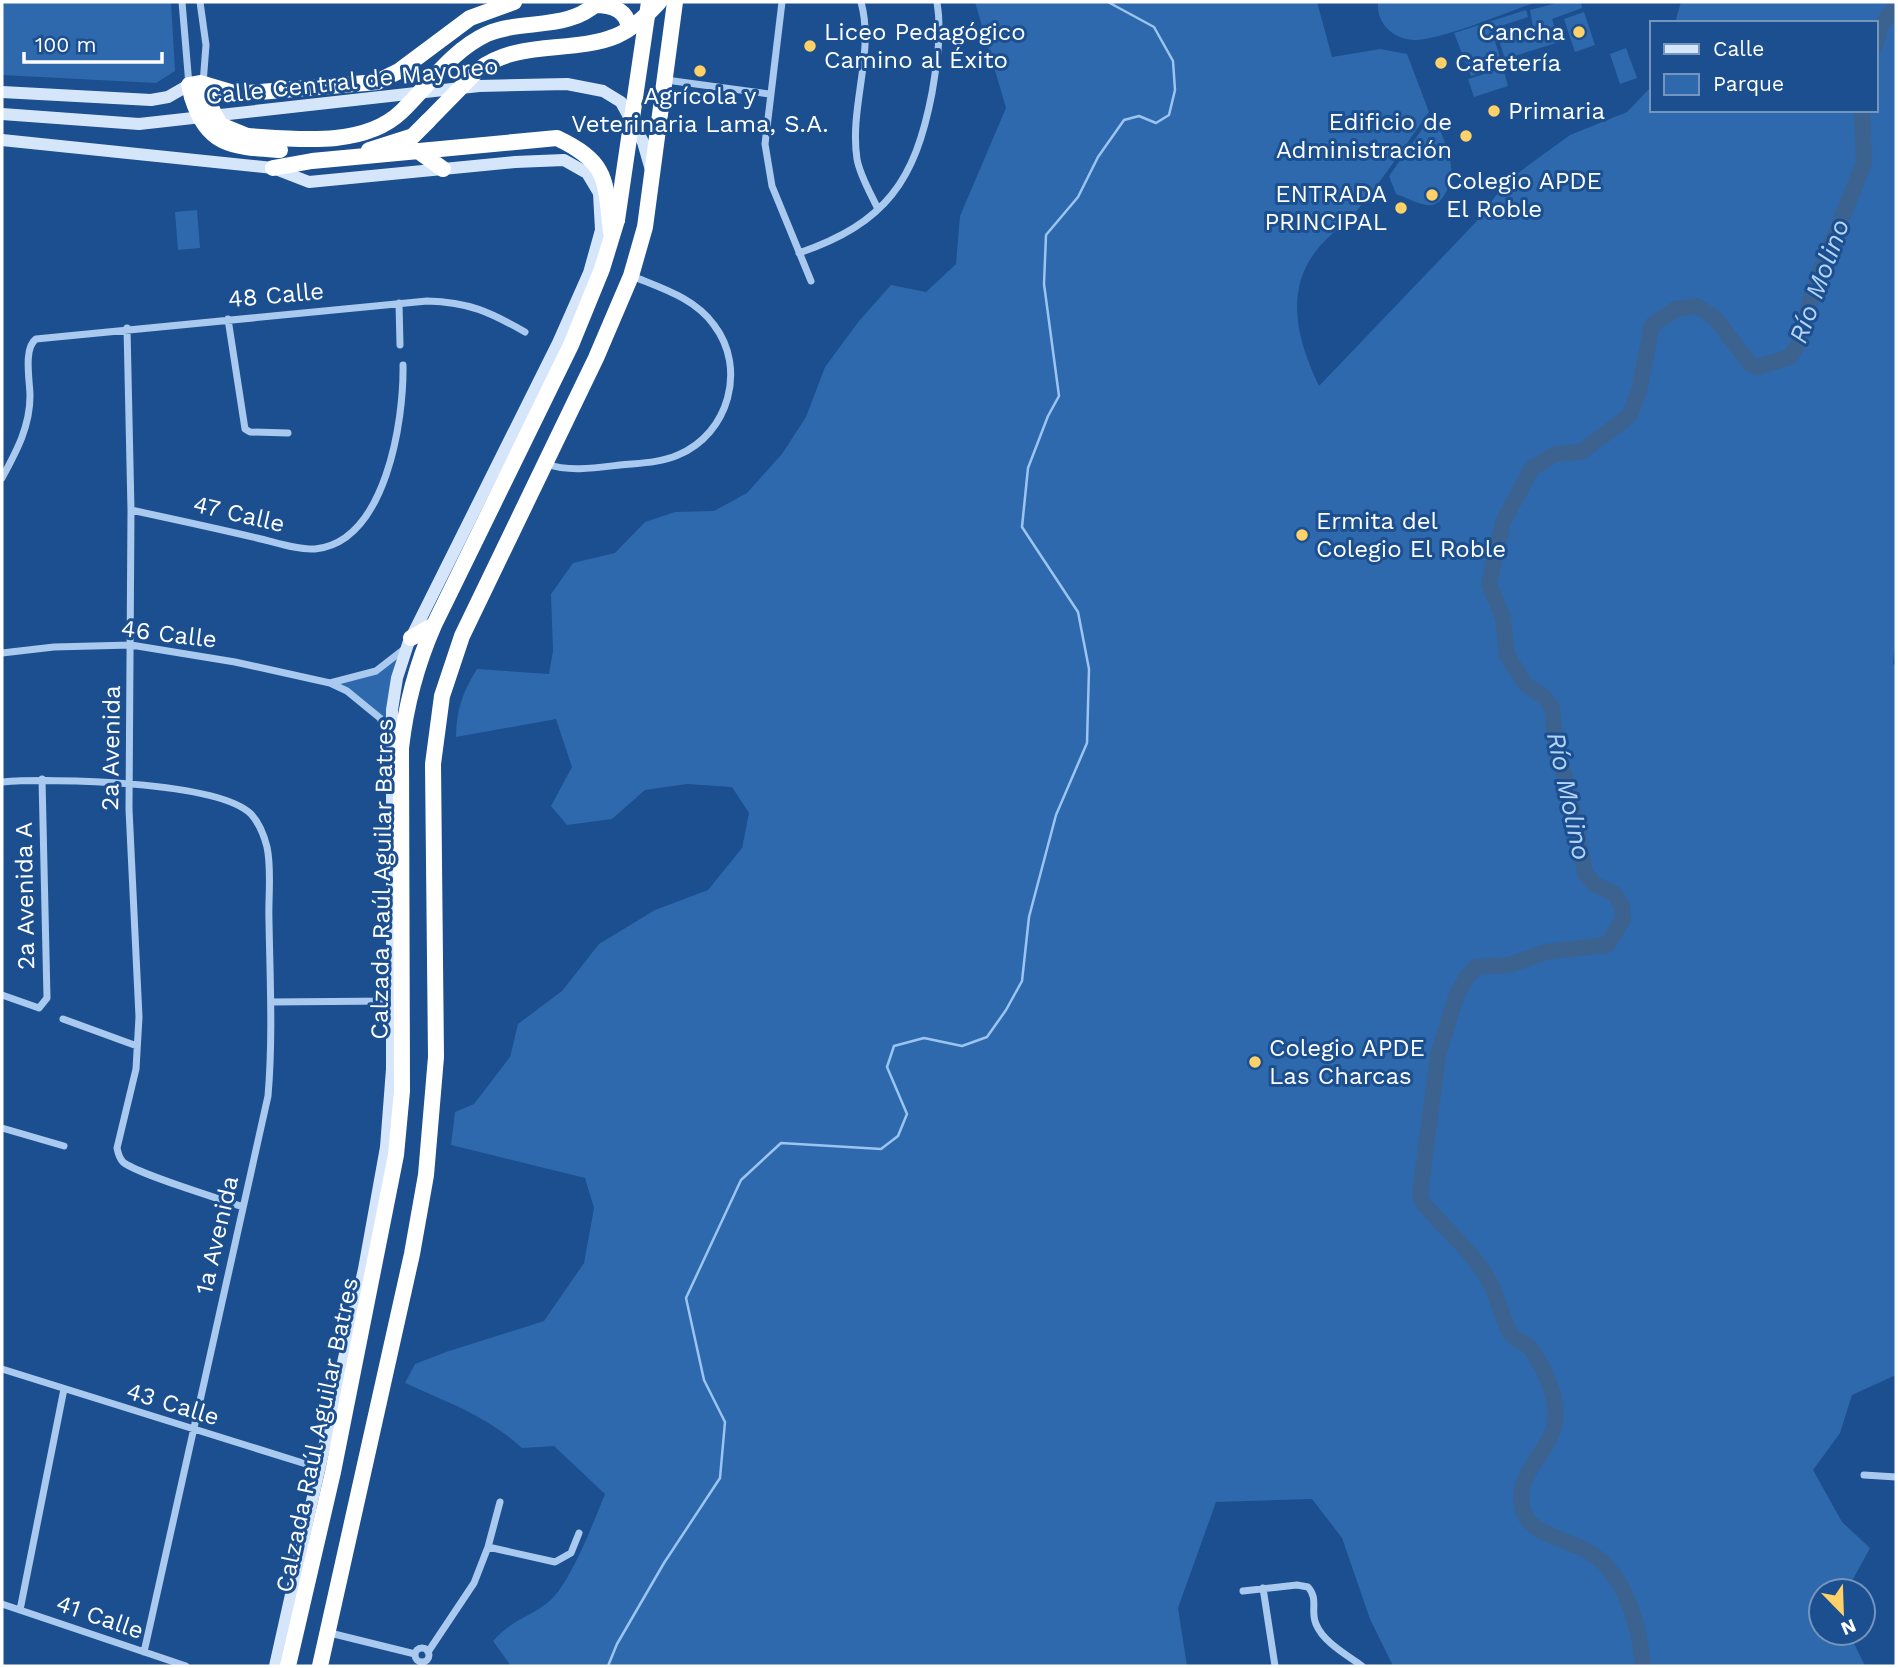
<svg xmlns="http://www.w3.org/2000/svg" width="1898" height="1668" font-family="'Work Sans',sans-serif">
<rect width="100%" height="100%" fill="#1b4f8f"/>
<path fill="#2e69ad" d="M2,2H171L175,71L156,83L2,75Z
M975,2H1317L1332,57L1380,49L1407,54L1429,112C1406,144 1384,178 1359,208C1348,222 1332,232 1320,246C1283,288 1297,340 1319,386L1476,222L1507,181L1570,135L1627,112L1651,87V110H1875V23H1675L1681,2H1896V634L1893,663L1896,668V1375L1852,1395L1840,1433L1813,1470L1842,1522L1870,1548L1851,1583V1591H1821V1633H1849L1865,1666H1393L1370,1619L1342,1538L1312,1499L1216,1502L1178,1608L1187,1666H511L493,1641C512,1620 525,1619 546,1604C569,1588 594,1521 605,1494L554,1446L522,1448C487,1416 447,1402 405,1383L415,1364L446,1352L544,1321L584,1263L594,1208L585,1178L451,1145L455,1112L474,1104L510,1057L518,1024L562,991L599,944L655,910L708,890L742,848L749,813L732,787L687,784L645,790L612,819L567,825L551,806L572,767L556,719L456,737C456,711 463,691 477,669L549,674L553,651L551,594L573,563L615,553L645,522L675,512L714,511L747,493L782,454L806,417L825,367L859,321L891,285L926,292L956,264L960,216L1006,108Z
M1378,2H1537C1509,11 1442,40 1415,40C1394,40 1376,24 1378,2Z
M1560,2H1581L1582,8L1552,19L1559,42L1505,59L1498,37L1533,27L1530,10Z
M1526,10L1528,17L1491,29L1503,66L1471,76L1454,33Z
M1584,12L1595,45L1575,52L1564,19Z
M1626,48L1637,78L1620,84L1610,54Z
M1503,68L1508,86L1474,97L1468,79Z
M1436,120C1445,144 1460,170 1445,194C1441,201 1436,206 1427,205C1417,204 1405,197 1396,194L1389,176L1428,121Z
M197,210L200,248L178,250L175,212Z
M398,658L388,727C373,706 355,689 330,683L375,673Z"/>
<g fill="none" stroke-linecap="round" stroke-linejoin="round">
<path stroke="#9cc4f0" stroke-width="2.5" d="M608,1666L617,1644L664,1563L720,1478L725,1422L704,1380L686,1298L741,1180L781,1143L881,1149L898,1136L907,1114L887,1067L894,1046L924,1038L962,1046L987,1037L1006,1010L1022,981L1029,917L1056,815L1087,743L1089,669L1078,612L1022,527L1028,468L1048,416L1059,396L1044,284L1046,235L1078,197L1098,157L1124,120L1139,116L1156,123L1169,115L1175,90L1173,61L1154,27L1108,2"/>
<path stroke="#3c6290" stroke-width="16" d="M1875,47L1880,27L1896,6
M1643,1666C1640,1628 1626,1576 1592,1554C1572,1540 1529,1535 1523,1510C1513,1474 1549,1454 1555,1423C1559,1399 1544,1368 1531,1349C1526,1342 1515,1341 1510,1333C1501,1317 1498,1296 1488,1279C1471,1250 1445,1229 1423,1203L1420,1193L1438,1055L1456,997L1466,978L1476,967L1509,965L1546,952L1607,945L1623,919L1622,905L1613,893L1594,884L1585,873L1570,795L1556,748L1552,707L1544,697L1525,684L1507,655L1503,618L1489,584L1503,522L1532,468L1556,454L1581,452L1629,416L1639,391L1652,325L1676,309L1697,306L1716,319L1750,364L1758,367L1790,357L1800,342L1814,287L1864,163L1862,110"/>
<path stroke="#a9c9ee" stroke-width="7" d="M182,2L189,85
M200,2L206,45L203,84
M782,2L765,144L772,186L811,281
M861,2C875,53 849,107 857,159C860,176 871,194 878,209
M666,80L769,94
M799,253C886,223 915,181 932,93C937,63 942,32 937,2
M399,303L400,345
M228,319L245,429L250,432L288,433
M127,328L131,510L129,809L139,1017L136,1069L117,1148C118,1153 119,1158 123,1162C137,1174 221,1199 243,1207
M546,464C569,472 595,468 620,465C639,463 660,463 678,455C729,434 747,368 714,325C695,298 661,288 632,276
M2,478C16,452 30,427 30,396C30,382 23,348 36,339L427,301C469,302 490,312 525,332
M131,510C173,519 215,528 257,538C275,542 296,550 315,549C386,542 404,420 403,365
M2,653L54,647L131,645L235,662L330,683L347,691L380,718L388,736
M330,683L376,671L403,650
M2,782C51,778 217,781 251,814C259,823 264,835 267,847C272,870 268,898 269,921C270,979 273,1038 268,1096L144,1652
M2,995L39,1008L47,998L42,779
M271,1002L391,1001
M63,1019L137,1046
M2,1128L64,1146
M2,1369L322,1469
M1864,1475L1896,1477
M488,1547L555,1562L571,1553L579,1533
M1263,1588L1275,1666
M1243,1591L1297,1585L1308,1587C1319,1599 1310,1611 1316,1624C1323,1642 1347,1655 1362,1666
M2,1604L186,1666
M20,1610L64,1389
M330,1633L415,1654
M415 1655a7 7 0 1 1 14 0a7 7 0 1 1-14 0Z
M428,1652L474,1583L488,1547L500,1502"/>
<path stroke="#d6e6fa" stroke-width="12" d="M2,92L151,100L168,97L189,85
M2,114L139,124L479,86L567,84L603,91L621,102L643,142L651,170
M2,140L273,168L309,182L515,162L564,160L587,173L599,193L601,230L589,273L558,343L408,644L397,678L392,710V1069L386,1147L364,1269L275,1666"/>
<path stroke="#fff" stroke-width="16" d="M595,5C612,5 628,10 629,29
M478,70C519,39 572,54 616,36C633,29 647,15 659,2
M192,97L189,85L200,83L237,94L377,82L399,71L470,18L514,2
M247,136C295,139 363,148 401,112C428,86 452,50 487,34C522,19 569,31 598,2
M369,150L413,136L428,121
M418,151L443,169
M273,168L312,161L557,138C609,163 605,180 611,232
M411,638L434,625
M288,1666L333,1472L396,1155L402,1091L401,748C406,704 416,666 434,625L571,345L602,269L617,220
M320,1666L412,1254L426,1175L436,1057L433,764L442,696L462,636L596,358L631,276L645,227L675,2"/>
<path stroke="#fff" stroke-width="16" d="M204,94L220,125L247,136
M192,97C207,147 233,147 280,150
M428,121L478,70
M617,220L649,2"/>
</g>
<g fill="#ffd166" stroke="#1b4f8f" stroke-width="2.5">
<circle cx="1579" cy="32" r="7"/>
<circle cx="810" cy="46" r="7"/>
<circle cx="1441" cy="63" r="7"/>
<circle cx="700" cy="71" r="7"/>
<circle cx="1494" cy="111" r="7"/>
<circle cx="1466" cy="136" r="7"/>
<circle cx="1432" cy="195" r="7"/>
<circle cx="1401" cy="208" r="7"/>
<circle cx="1302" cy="535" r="7"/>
<circle cx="1255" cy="1062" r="7"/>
</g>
<g text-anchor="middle" stroke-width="6" stroke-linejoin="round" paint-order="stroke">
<g font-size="24" fill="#fff" stroke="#1b4f8f" text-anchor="start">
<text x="824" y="40">Liceo Pedagógico<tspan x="824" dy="28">Camino al Éxito</tspan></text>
<text x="1565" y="40" text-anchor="end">Cancha</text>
<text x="1455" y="71">Cafetería</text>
<text x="700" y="104" text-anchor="middle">Agrícola y<tspan x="700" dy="28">Veterinaria Lama, S.A.</tspan></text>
<text x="1508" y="119">Primaria</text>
<text x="1452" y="130" text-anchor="end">Edificio de<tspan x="1452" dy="28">Administración</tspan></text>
<text x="1446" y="189">Colegio APDE<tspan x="1446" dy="28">El Roble</tspan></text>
<text x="1387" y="202" text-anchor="end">ENTRADA<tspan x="1387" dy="28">PRINCIPAL</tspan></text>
<text x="1316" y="529">Ermita del<tspan x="1316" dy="28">Colegio El Roble</tspan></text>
<text x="1269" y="1056">Colegio APDE<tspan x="1269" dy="28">Las Charcas</tspan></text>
</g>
<g font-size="24" fill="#fff" stroke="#1b4f8f">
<text transform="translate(352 81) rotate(-6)" y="8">Calle Central de Mayoreo</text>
<text transform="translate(276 295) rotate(-5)" y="8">48 Calle</text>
<text transform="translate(239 514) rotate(13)" y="8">47 Calle</text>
<text transform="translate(169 634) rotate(7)" y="8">46 Calle</text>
<text transform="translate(111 748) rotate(-89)" y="8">2a Avenida</text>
<text transform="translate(382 879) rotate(-89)" y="8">Calzada Raúl Aguilar Batres</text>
<text transform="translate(25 896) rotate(-91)" y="8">2a Avenida A</text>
<text transform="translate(217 1235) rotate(-77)" y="8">1a Avenida</text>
<text transform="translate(173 1404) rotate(17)" y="8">43 Calle</text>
<text transform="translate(317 1435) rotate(-78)" y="8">Calzada Raúl Aguilar Batres</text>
<text transform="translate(100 1617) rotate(19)" y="8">41 Calle</text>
</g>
<g font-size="26" font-style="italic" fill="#b5d3f5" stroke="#1b4f8f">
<text transform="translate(1819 281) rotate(-70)" y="9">Río Molino</text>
<text transform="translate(1569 796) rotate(78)" y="9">Río Molino</text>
</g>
</g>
<rect width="1898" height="1668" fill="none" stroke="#ffffff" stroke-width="7"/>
<rect x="1650" y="21" width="228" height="91" fill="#1b4f8f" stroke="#7695bc" stroke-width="2"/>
<rect x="1664" y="44" width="35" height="10" fill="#d6e6fa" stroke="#7695bc" stroke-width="2"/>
<text x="1713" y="56" font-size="21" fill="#ffffff">Calle</text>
<rect x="1664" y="74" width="35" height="21" fill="#2e69ad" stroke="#7695bc" stroke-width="2"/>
<text x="1713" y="91" font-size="21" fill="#ffffff">Parque</text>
<g transform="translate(1842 1612) rotate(157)"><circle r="33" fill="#1b4f8f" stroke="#7695bc" stroke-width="2"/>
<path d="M0-5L12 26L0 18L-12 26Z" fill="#ffd166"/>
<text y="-10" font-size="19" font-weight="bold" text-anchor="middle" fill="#ffffff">N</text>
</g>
<path d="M24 52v10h138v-10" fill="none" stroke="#ffffff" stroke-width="3.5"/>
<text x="35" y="52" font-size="21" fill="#ffffff" stroke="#1b4f8f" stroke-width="5" paint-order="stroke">100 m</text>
</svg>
